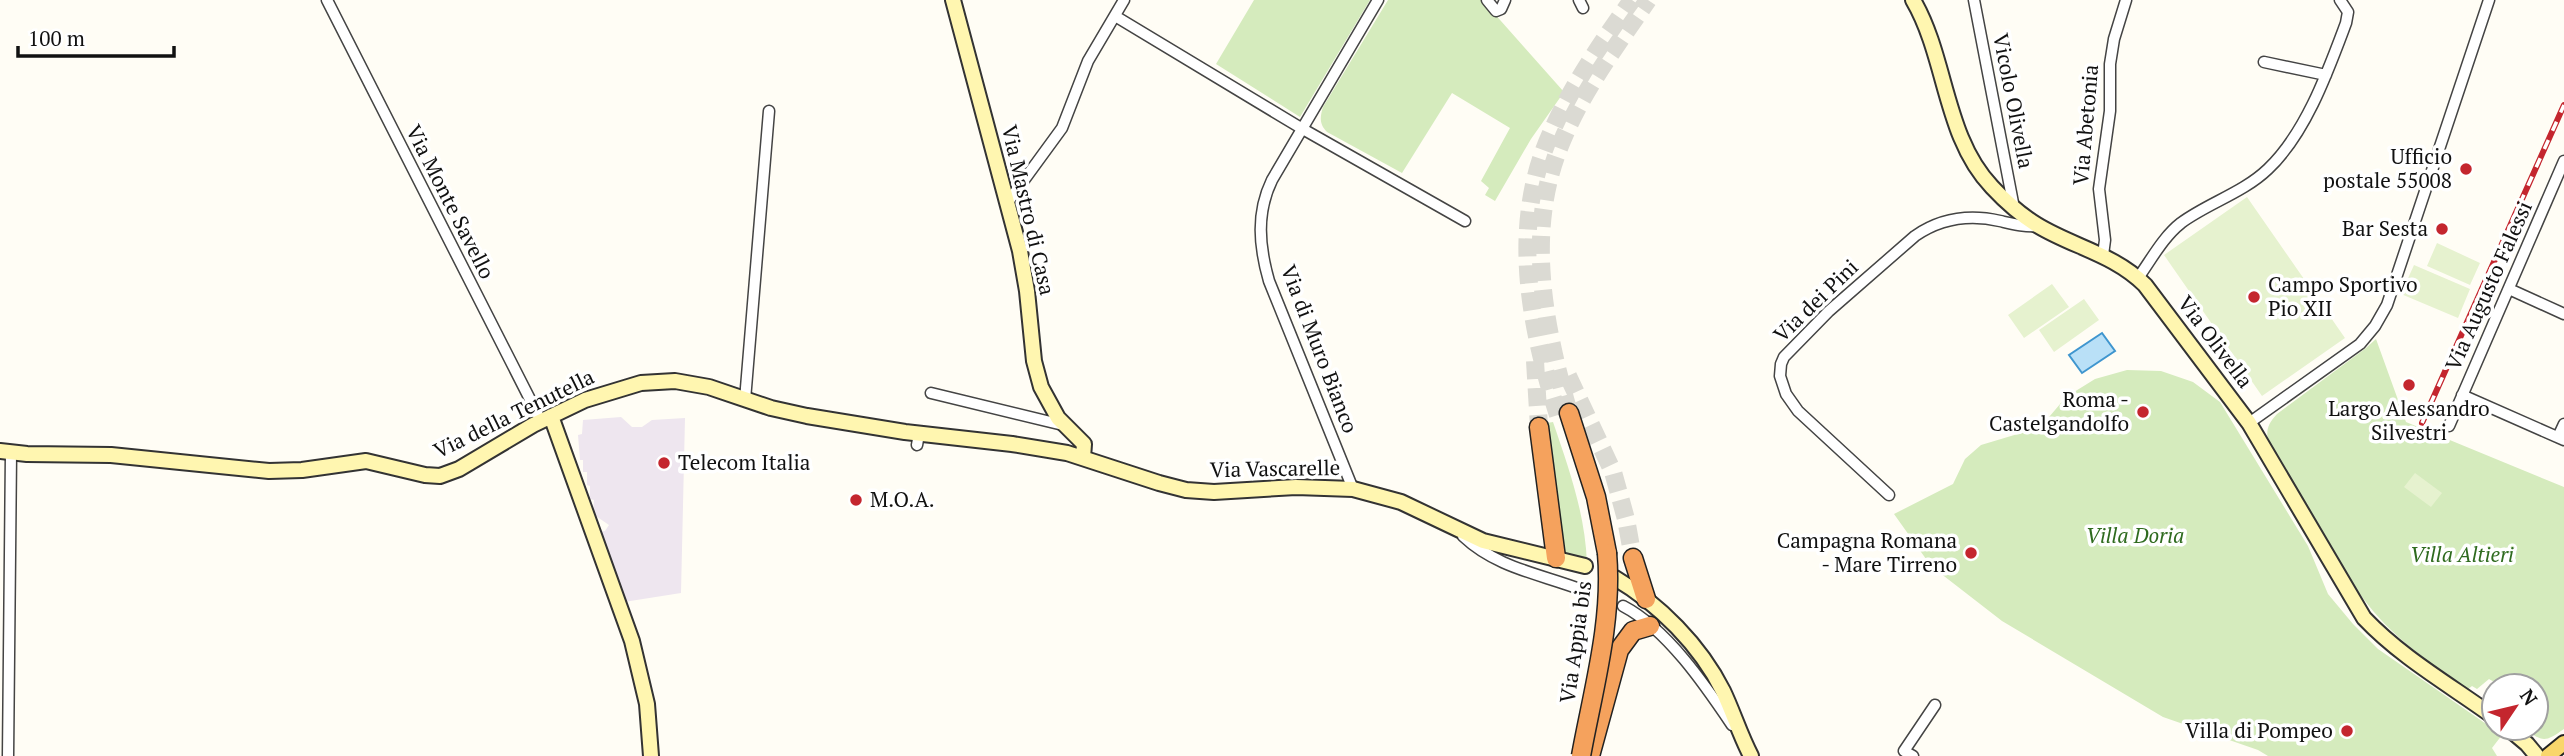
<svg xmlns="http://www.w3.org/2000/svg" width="2564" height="756" font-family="'PT Serif',serif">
<rect width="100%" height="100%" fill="#fffdf5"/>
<path fill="#eee6ef" d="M621,417L632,427H642L652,420L685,418L681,593L624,602L599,532L605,531L609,525L593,514L594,500L590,499V486L587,485V472H583V460H580L578,435L582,434L583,420Z"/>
<path fill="#d5ebbd" d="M1254,0H1370L1300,117L1216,64Z
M1388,0H1485L1493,12L1564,92L1531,139L1495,201L1485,195L1489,188L1481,181L1510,128L1452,93L1402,173L1327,132C1319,124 1320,117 1323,107Z
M2376,339L2406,422L2564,487V729C2544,743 2543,742 2524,728H2536V686H2501L2489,679L2477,689L2472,686L2467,690C2432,664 2396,640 2369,606C2330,557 2301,497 2268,442C2266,429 2268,424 2277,414L2366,348Z
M2127,370L2161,371L2193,382L2220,402L2308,546L2328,594L2353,624L2378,649L2502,735L2492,748L2497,756H2268L2258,750L2163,717L2002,621L1931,566L1894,514L1953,484L1965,459L1981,445L2021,433L2044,423L2066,397L2095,379Z
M1553,422C1569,469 1585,513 1587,563L1567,556L1559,540L1557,504L1547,423Z"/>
<path fill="#e6f2cf" d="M2247,197L2345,338L2262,396L2164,255Z
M2437,243L2480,263L2470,285L2427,266Z
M2414,265L2470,289L2458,318L2401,294Z
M2052,284L2069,307L2024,338L2008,315Z
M2084,299L2099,320L2054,352L2039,330Z
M2415,473L2442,493L2431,507L2404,487Z"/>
<path fill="#b9e0f7" stroke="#3f96cf" stroke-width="2" d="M2102,333L2115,351L2082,373L2069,355Z"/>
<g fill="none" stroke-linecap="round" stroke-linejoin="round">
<path stroke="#dbdad3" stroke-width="18" stroke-dasharray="18 9" stroke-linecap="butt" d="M1535,361L1539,427
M1568,376L1613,472L1626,519L1633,558
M1569,413C1544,324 1524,230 1562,141C1583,90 1617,45 1648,0
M1558,415C1529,324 1510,224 1551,133C1572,85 1602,42 1632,0"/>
<g stroke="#444" stroke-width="13">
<path id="street" d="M327,0L541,421
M1487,0L1496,11L1501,9L1505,0
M1579,0L1583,8
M1974,0L2014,208
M1115,16L1301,128L1465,221
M2264,62L2326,75
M1008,202L1062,128L1088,61L1124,0
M2103,255L2105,240L2099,189L2110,111V64L2114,39L2126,0
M2138,278C2151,260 2163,237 2181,223C2208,203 2243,193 2268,169C2306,133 2328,71 2346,23L2348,12L2340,0
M2509,289L2564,314
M931,393L1063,425
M2462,395L2564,440
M745,400L769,111
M2249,423L2360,344L2375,326L2387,305L2489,0
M2449,426L2564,161
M2558,437L2564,424
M917,445L919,434
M1353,489L1269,281C1259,246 1256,213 1272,180L1378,0
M1889,495L1798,411L1786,394L1780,376L1781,364L1784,357L1829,311L1915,236C1941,218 1969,214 2000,221C2013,224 2024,227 2038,226
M1463,536C1498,569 1542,574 1585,591
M1623,606C1667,629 1705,685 1732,725
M8,756L11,453
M1913,756L1904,751L1935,705"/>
</g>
<g stroke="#333" stroke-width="18">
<path id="secondary" d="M953,0L1020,251L1027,291L1034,361L1041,387L1058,418L1084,444L1083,458
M1913,0C1947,58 1944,137 1992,187C2005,201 2021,215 2037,225C2073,247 2114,254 2145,285L2249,423L2364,618C2402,658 2450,685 2494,717
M551,416L632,641L647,704L651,756
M0,451L27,454L111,455L269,471L302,470L366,461L425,475L440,476L459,469L533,425L585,400L641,383L675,381L709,387L771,408L807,416L905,432L1012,444L1067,453L1159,483L1186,490L1214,492L1296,487L1353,489L1401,502L1483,541L1585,566
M1615,578C1659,604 1700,645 1723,691C1733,712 1740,735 1751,756
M2508,728L2527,744L2537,756"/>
</g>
<g stroke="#222" stroke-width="18">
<path id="primary" d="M2548,756L2564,743"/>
</g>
<g stroke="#222" stroke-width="21">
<path id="highway" d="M1569,413L1596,497L1607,553
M1539,427L1556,558
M1633,558L1646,599
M1590,756L1619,650L1633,631L1650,626"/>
</g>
<use href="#street" stroke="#fff" stroke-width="10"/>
<use href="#secondary" stroke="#fff6b0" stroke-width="14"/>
<use href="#primary" stroke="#f9d66b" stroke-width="14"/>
<use href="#highway" stroke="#f5a25d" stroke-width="18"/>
<g stroke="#c4262e" stroke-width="6">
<path id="rail" d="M2422,423L2564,105"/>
</g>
<use href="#rail" stroke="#fff" stroke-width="3.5" stroke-dasharray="10" stroke-linecap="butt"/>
<g stroke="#222" stroke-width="21" stroke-linecap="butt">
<path id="highway-bridge" d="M1581,756C1593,690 1613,621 1607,553"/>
</g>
<use href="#highway-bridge" stroke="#f5a25d" stroke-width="18"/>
</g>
<g fill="#c4262e" stroke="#fff" stroke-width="2.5">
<circle cx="2466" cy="169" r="7"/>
<circle cx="2442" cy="229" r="7"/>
<circle cx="2254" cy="297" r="7"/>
<circle cx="2409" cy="385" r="7"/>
<circle cx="2143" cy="412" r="7"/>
<circle cx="664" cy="463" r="7"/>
<circle cx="856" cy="500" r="7"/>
<circle cx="1971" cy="553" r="7"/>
<circle cx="2347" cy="731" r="7"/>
</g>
<g text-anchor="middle" stroke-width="7" stroke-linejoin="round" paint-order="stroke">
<g font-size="21" fill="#111" stroke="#fff">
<text transform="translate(2013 101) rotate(79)" y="7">Vicolo Olivella</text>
<text transform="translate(2086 125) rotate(-85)" y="7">Via Abetonia</text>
<text transform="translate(450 202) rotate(63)" y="7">Via Monte Savello</text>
<text transform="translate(1028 210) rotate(77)" y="7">Via Mastro di Casa</text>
<text transform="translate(2489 286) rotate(-66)" y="7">Via Augusto Falessi</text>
<text transform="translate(1816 301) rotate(-44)" y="7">Via dei Pini</text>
<text transform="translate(2215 342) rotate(53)" y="7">Via Olivella</text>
<text transform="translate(1319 349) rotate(69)" y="7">Via di Muro Bianco</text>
<text transform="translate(514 414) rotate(-26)" y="7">Via della Tenutella</text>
<text transform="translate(1275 469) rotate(-1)" y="7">Via Vascarelle</text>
<text transform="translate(1576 642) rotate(-82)" y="7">Via Appia bis</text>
</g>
<g font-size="21" fill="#111" stroke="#fff" text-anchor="end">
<text x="2452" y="164">Ufficio<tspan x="2452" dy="24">postale 55008</tspan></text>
<text x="2428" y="236">Bar Sesta</text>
<text x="2268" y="292" text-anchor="start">Campo Sportivo<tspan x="2268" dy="24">Pio XII</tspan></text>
<text x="2129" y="407">Roma -<tspan x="2129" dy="24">Castelgandolfo</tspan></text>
<text x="2409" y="416" text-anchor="middle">Largo Alessandro<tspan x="2409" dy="24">Silvestri</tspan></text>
<text x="678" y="470" text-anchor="start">Telecom Italia</text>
<text x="870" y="507" text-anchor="start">M.O.A.</text>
<text x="1957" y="548">Campagna Romana<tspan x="1957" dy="24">- Mare Tirreno</tspan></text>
<text x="2333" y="738">Villa di Pompeo</text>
</g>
<g font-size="21" font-style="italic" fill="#2f6b1f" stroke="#fff">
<text x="2135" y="543">Villa Doria</text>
<text x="2462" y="562">Villa Altieri</text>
</g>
</g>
<g transform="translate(2515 707) rotate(55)"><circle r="33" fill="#ffffff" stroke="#a0a0a0" stroke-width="2"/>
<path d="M0-5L12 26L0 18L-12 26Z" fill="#c4262e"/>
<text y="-10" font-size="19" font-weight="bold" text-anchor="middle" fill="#111111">N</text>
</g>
<path d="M18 46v10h156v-10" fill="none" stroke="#111111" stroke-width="3.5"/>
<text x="28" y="46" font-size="21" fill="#111111" stroke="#ffffff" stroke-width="5" paint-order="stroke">100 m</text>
</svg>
